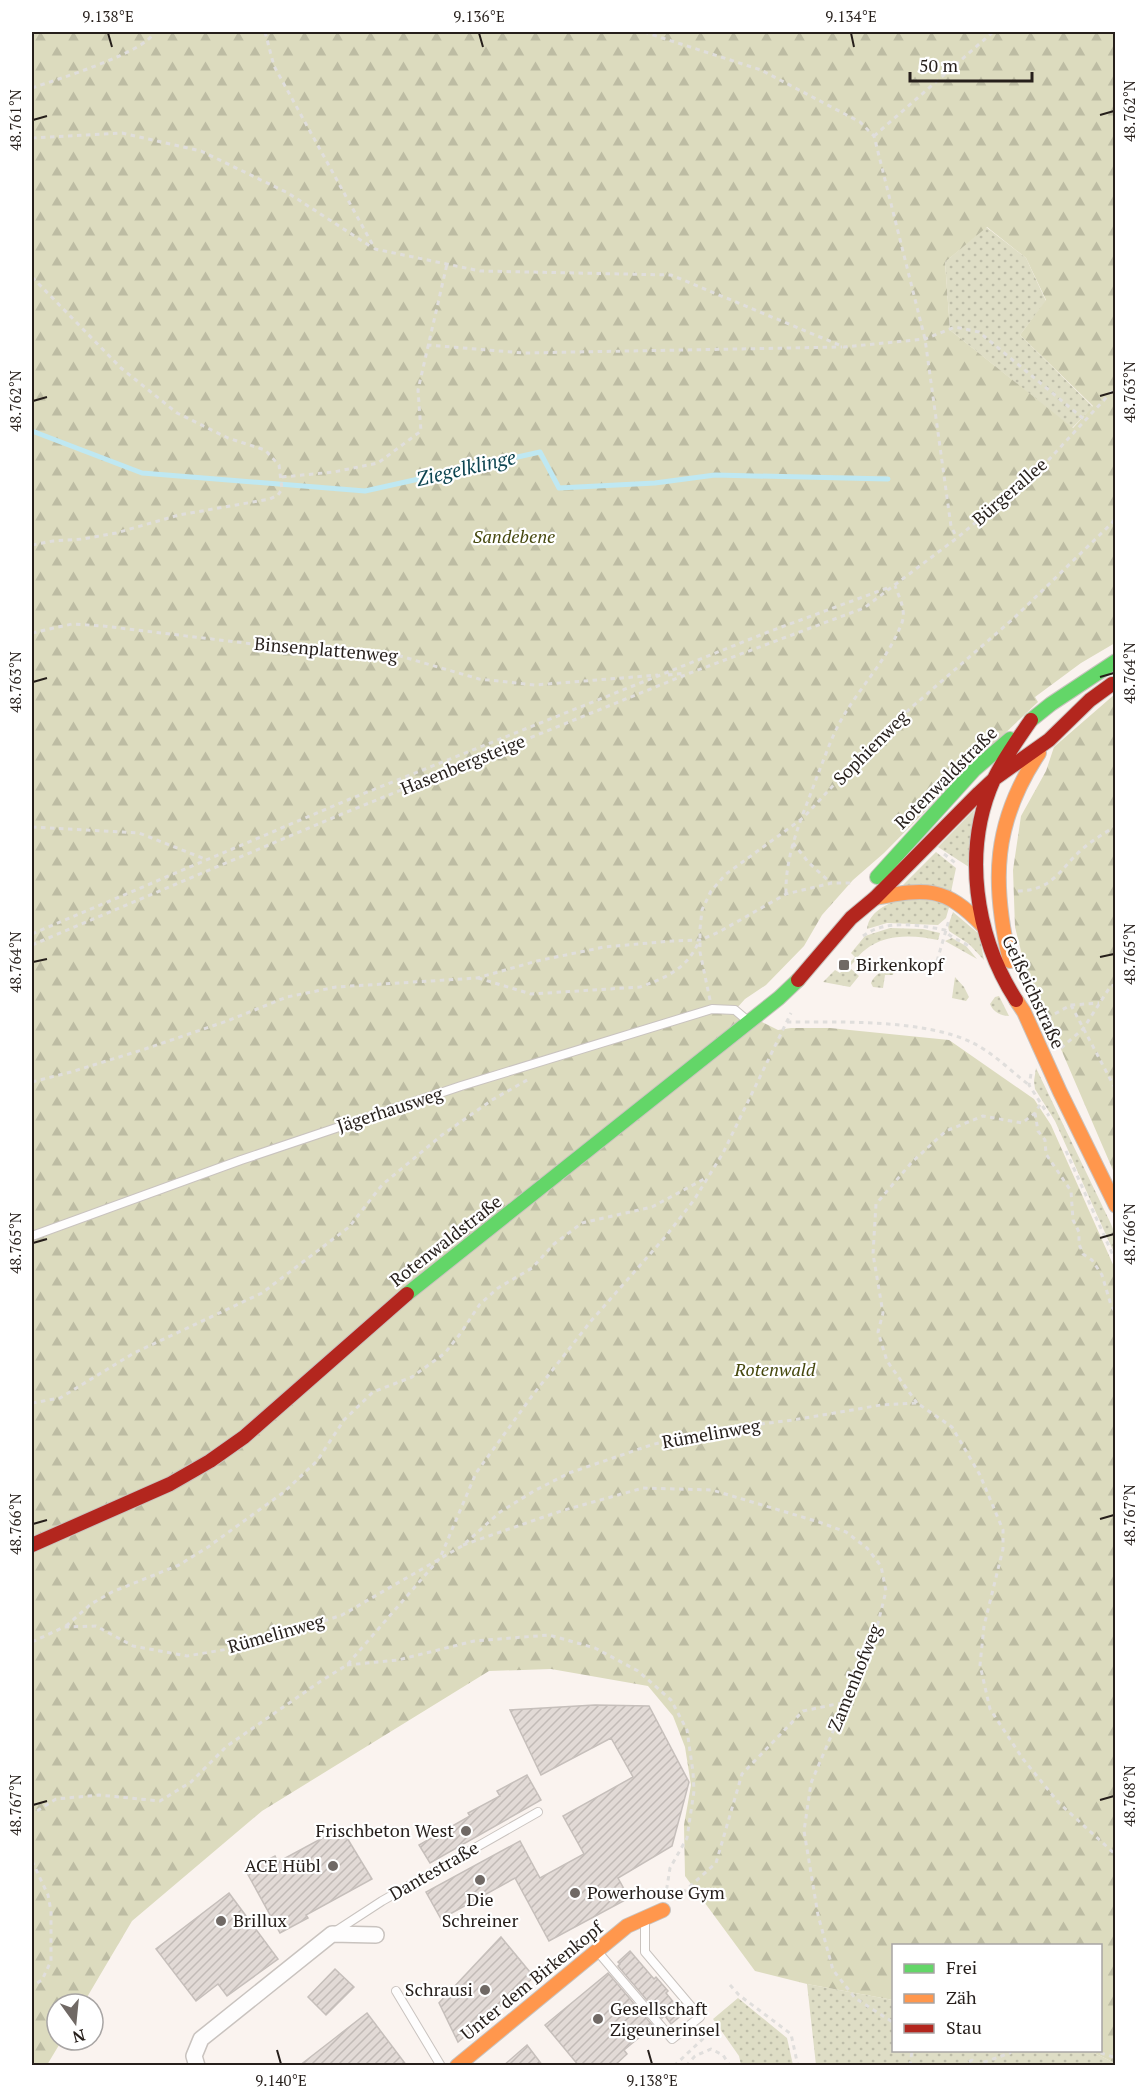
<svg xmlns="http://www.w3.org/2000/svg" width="1147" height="2097" font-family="'PT Serif',serif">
<defs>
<pattern id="grass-dots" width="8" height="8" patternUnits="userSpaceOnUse" patternTransform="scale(1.5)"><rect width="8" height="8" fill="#deddc5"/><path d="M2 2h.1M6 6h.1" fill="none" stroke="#bebda9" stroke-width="1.8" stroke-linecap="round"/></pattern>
<pattern id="forest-firs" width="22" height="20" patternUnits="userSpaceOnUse" patternTransform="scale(1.5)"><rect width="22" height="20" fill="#dcdbbe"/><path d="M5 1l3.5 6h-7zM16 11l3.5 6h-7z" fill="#bdbca3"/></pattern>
<pattern id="building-hatch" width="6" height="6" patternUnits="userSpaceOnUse" patternTransform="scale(1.5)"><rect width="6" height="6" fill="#e2dad6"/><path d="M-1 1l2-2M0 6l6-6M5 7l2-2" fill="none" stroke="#c2bbb7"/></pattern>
</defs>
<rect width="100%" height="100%" fill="#faf3ef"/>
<path fill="url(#grass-dots)" d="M986,227L1026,258L1046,301L1020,335L1093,407L1072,428L950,330L945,262Z
M974,810L969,867L938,847Z
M936,852L956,868L951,892L901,887Z
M910,897L950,904L946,918L938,925L887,923L867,929C869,909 893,901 910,897Z
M953,912L979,934L984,960L969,944L949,931L948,926Z
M890,928L923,929L940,933L938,940C915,935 885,933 865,950C859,954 855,962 849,967L859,976L850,987L823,982L835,970L840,973L855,957L851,953L865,936Z
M952,938L966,946L977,959L945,941Z
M895,966L893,975H885L883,988L873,987L871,983C875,973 885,970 895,966Z
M955,977L964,987L969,997L966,1001L952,998Z
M999,996L1009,1016C1001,1016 993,1012 990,1004L995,997Z
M1036,1068L1111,1224L1115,1234V1255L1055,1121L1035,1089L1034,1081Z
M807,1984L893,2000L894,2050L1090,2051L1115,2063V2065H816Z
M738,1998L787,2038L793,2065H741L739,2056L713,2019Z"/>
<path fill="url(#forest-firs)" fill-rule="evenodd" d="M32,32H1115V643L1081,663L1035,697L1038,702L965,771L884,853L853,880L822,915L804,946L766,985L745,999L736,1009L778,1030L791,1028H830L949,1040L1034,1099L1051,1125L1115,1269V2063L1090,2051L1100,2050V1946H894L893,2000L807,1984L755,1971L685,1876L684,1825L691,1785L685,1747L673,1716L648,1686L551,1669L489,1671L262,1811L132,1921L83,2004H57V2040H62L47,2065L32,2066ZM987,227L1026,258L1046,300L1020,335L1093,406L1073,428L950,330L945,262Z
M1115,694V1175L1024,963L1015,927L1013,870L1021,816L1046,771L1054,747Z"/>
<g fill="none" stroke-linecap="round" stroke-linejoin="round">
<path stroke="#bfe8f2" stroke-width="5" d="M32,431L142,473L365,491L540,452L559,488L655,483L715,475L888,479"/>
</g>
<path fill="url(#building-hatch)" stroke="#c6bfbb" stroke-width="1.5" d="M595,1705L649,1706L689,1782L672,1846L618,1878L629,1898L549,1941L515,1878L441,1919L426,1892L520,1841L540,1878L584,1854L563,1816L633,1777L611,1738L541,1775L510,1710Z
M527,1775L541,1800L430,1863L419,1845L470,1816L468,1813L500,1796L497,1791Z
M341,1828L372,1879L306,1915L308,1918L280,1933L246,1871L275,1856L278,1862Z
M229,1893L278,1959L227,1996L218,1984L196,2001L156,1949Z
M501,1937L534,1977L458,2042L439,2003Z
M630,1951L654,1979L656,1977L668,1991L666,1993L683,2014L671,2024L665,2016L662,2018L618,1966L620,1964L618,1962Z
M335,1969L354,1987L326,2015L308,1997Z
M608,1973L653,2026L624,2050L627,2054L614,2066H579L545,2025Z
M367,2013L407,2066H299L335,2038Z
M527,2045L543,2066H503Z"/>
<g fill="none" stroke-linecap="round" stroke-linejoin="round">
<g stroke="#c9c3bf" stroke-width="10">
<path id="lane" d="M32,1236L241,1160L461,1086L712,1009L735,1010L748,1021
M336,1931L382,1901L538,1812
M598,1952L672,2039L700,2017L645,1952V1922
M396,1991L441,2066"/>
</g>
<g stroke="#c9c3bf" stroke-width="18">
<path id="street" d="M197,2066L194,2056L201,2039L332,1934L376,1935"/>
</g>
<g stroke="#c9c3bf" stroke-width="16">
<path id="fast" d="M1031,720L1051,704L1116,661
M877,877L974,770L1010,739
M407,1294L779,998L798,980"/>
</g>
<g stroke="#c9c3bf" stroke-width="16">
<path id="slow" d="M875,898C926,888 945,886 983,926
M1010,961C991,882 993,822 1039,753
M1016,1000L1024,1012L1060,1092L1116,1206
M457,2066L627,1926L663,1910"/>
</g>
<g stroke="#c9c3bf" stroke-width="16">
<path id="jam" d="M1049,740L1090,700L1112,684
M798,980L851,918L875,898L979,793L994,779L1049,740
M1016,1000C975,936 962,850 994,779C1004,758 1018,739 1031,720
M32,1545L170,1484L210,1461L244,1437L407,1294"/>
</g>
<path stroke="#e0dedc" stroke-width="3" stroke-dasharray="4.5 4.5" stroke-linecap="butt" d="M265,32L274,66L375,249L480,271L671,275L844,347L925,339L955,327L979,332L1085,420
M644,32L761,70L860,122L874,136L925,339L951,526L957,538
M32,88C55,80 147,52 154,32
M874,136L993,32
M32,138L122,133L201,151L288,193L373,248
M32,277L121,368L177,413L228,438L265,450L279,465L282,489L278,495L270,499L179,515L116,533L83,539L53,541L32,545
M427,345L524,353L842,347
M282,477L334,472L378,463L421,431L418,390L447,264
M32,633L72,624L103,626L270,646L400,656L479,679L535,685L658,675
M668,675L685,673
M32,827L139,833L205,859
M793,843L809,863L831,883
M944,854L958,865
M1018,891C1052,890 1058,872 1080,851C1091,841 1103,834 1116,826
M786,893C785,852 804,813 818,774C826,754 833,733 844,715C862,685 888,658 901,625C907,612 900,599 895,586
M32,934L350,799L768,632L890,587
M863,936C886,919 918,925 945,930C949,938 963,941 970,947
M32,945L342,814L690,673L864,608L957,538L1043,466L1116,387
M937,961L949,920
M478,978L531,994L640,987C666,978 688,968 699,941
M710,1000L700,952V929L702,910L711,891L726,874L803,818L881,734L1013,619L1112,523L1116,517
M1071,1005L1116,1090
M1047,1018L1071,1005L1099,1003
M787,1022C841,1022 924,1019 973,1043C993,1053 1011,1071 1029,1085
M1061,1048L1083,1029L1110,987L1116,984
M1031,1074L1029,1085L1049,1116
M32,1082L71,1072L145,1049L227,1021L287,997L336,987L477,978L537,961L604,947L672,941L700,940L719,932L786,894L832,883H854
M1035,1113L1038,1131L1045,1140L1046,1154L1071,1191L1073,1220L1079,1232V1244L1083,1254L1092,1260L1102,1275L1111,1305L1116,1313
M1066,1151L1116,1262
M32,1403L60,1398L134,1353L262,1293L349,1227L382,1185L442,1135L492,1100L529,1079
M917,1403L887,1361L878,1332L883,1313L873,1254L876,1204L912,1162L946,1131L983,1116L1022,1123L1035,1113L1041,1103
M463,1545L561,1511L643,1488L712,1490L819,1522L846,1532L867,1548L881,1566L886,1591L876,1631L811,1783L804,1831L818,1915L833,1970L855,1998L894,2023
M66,1626L91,1604L112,1592L179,1565L208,1547L284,1492L317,1461L344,1420L373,1392L412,1377L445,1353L460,1334L480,1304L498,1288L532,1268L554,1244L582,1223L652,1207L706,1178
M32,1642L64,1627L96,1626L133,1646L187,1656L252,1645L342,1615L462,1546L500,1512L534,1491L569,1473L651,1445L705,1431L793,1420L881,1405L917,1403L952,1427L980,1475L1003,1530V1549L984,1626L980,1665L990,1709L1023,1759L1059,1803L1116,1855
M347,1665L398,1660L474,1641L549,1635L595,1648L638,1671L671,1700L687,1730L693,1772L694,1791L687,1838L670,1868L666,1893
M32,1817V1814L56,1799L99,1795L160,1801L191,1782L227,1746L321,1681L347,1665L440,1558L476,1473L532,1396L591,1321L666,1236L694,1200L723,1153L791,1013
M32,1861L48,1895L51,1911V1961L42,1980L32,1986
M676,1899L716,1863L742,1774L803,1711L846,1702
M730,1985L739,1995L791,2034L798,2066
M1092,2050L1116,2058
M674,2066L708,2034
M686,2066L695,2056L711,2049L723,2055L730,2066
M910,2066L912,2050
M961,2066L972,2060L976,2065L1010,2053L1011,2050"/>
<use href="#lane" stroke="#fefdfd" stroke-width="8"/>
<use href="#street" stroke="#fefdfd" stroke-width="15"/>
<use href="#fast" stroke="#63d668" stroke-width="14"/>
<use href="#slow" stroke="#ff974d" stroke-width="14"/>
<use href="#jam" stroke="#b3261e" stroke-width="14"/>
</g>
<path fill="none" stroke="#261f1b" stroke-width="2" d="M108,33L112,47M479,33L483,47M851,33L854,47M1100,115L1114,111M33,120L47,116M1100,396L1114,392M33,401L47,397M1100,677L1114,673M33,682L47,678M1100,957L1114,954M33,962L47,959M1100,1238L1114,1234M33,1243L47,1239M1100,1519L1114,1515M33,1524L47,1520M1100,1800L1114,1796M33,1805L47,1801M277,2050L281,2064M648,2050L652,2064"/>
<g fill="#706965" stroke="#fff" stroke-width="2">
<rect x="838" y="959" width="12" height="12" rx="3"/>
<circle cx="466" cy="1831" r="6"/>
<circle cx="333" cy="1866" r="6"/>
<circle cx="480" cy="1880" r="6"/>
<circle cx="575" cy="1893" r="6"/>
<circle cx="221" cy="1921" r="6"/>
<circle cx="485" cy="1990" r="6"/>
<circle cx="598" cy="2019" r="6"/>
</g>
<g text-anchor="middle" stroke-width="4.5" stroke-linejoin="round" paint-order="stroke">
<g font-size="18" fill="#261f1b" stroke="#fff">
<text transform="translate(1010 492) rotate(-41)" y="6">Bürgerallee</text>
<text transform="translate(326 650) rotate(5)" y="6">Binsenplattenweg</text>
<text transform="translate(871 748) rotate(-45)" y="6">Sophienweg</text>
<text transform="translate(463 765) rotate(-22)" y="6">Hasenbergsteige</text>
<text transform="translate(946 778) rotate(-45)" y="6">Rotenwaldstraße</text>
<text transform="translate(1033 992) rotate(65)" y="6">Geißeichstraße</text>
<text transform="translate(390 1110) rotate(-18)" y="6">Jägerhausweg</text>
<text transform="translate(446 1241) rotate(-38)" y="6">Rotenwaldstraße</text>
<text transform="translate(711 1434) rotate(-10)" y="6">Rümelinweg</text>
<text transform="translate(276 1634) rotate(-16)" y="6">Rümelinweg</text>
<text transform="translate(855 1678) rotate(-68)" y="6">Zamenhofweg</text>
<text transform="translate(434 1871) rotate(-30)" y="6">Dantestraße</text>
<text transform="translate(532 1981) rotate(-39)" y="6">Unter dem Birkenkopf</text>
</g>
<g font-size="18" font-style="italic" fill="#46480e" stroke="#fff">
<text x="514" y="543">Sandebene</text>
<text x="775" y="1376">Rotenwald</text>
</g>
<g font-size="18" fill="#261f1b" stroke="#fff" text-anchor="start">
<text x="856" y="971">Birkenkopf</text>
<text x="454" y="1837" text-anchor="end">Frischbeton West</text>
<text x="321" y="1872" text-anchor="end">ACE Hübl</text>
<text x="587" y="1899">Powerhouse Gym</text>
<text x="480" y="1906" text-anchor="middle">Die<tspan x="480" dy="21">Schreiner</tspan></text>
<text x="233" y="1927">Brillux</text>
<text x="473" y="1996" text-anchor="end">Schrausi</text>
<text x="610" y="2015">Gesellschaft<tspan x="610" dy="21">Zigeunerinsel</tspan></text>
</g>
<g font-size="20" font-style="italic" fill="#0e4551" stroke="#fff">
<text transform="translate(466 468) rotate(-13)" y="7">Ziegelklinge</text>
</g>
</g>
<rect width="1147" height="2097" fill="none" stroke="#ffffff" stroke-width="66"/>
<rect x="892" y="1944" width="210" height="108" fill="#ffffff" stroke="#a8a5a4" stroke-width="1.5"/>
<rect x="904" y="1964" width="30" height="9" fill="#63d668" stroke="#a8a5a4" stroke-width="1.5"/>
<text x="946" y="1974" font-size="18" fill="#261f1b">Frei</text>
<rect x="904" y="1994" width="30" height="9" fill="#ff974d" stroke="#a8a5a4" stroke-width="1.5"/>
<text x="946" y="2004" font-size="18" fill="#261f1b">Zäh</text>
<rect x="904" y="2024" width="30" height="9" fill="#b3261e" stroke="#a8a5a4" stroke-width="1.5"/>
<text x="946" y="2034" font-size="18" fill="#261f1b">Stau</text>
<g transform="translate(75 2022) rotate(165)"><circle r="28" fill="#ffffff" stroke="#a8a5a4" stroke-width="1.5"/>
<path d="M0-4.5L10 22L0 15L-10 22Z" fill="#706965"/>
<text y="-9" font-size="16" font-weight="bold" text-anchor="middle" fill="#261f1b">N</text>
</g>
<path d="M910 72v9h122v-9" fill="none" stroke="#261f1b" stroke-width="3"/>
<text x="919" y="72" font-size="18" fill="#261f1b" stroke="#ffffff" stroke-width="4.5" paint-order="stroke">50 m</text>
<rect x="33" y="33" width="1081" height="2031" fill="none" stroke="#261f1b" stroke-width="2"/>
<g font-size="15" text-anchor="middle" fill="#261f1b">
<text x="108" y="22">9.138°E</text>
<text x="479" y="22">9.136°E</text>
<text x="851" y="22">9.134°E</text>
<text transform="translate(1130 111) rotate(-90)" y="5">48.762°N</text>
<text transform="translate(16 120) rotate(-90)" y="5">48.761°N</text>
<text transform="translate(1130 392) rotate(-90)" y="5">48.763°N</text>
<text transform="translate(16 401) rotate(-90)" y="5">48.762°N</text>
<text transform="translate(1130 673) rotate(-90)" y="5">48.764°N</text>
<text transform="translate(16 682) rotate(-90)" y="5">48.763°N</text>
<text transform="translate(1130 954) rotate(-90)" y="5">48.765°N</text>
<text transform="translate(16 962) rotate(-90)" y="5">48.764°N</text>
<text transform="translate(1130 1234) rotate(-90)" y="5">48.766°N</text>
<text transform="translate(16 1243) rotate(-90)" y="5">48.765°N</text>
<text transform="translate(1130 1515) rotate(-90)" y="5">48.767°N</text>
<text transform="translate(16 1524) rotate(-90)" y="5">48.766°N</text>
<text transform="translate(1130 1796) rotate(-90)" y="5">48.768°N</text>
<text transform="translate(16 1805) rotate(-90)" y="5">48.767°N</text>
<text x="281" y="2086">9.140°E</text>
<text x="652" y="2086">9.138°E</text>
</g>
</svg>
